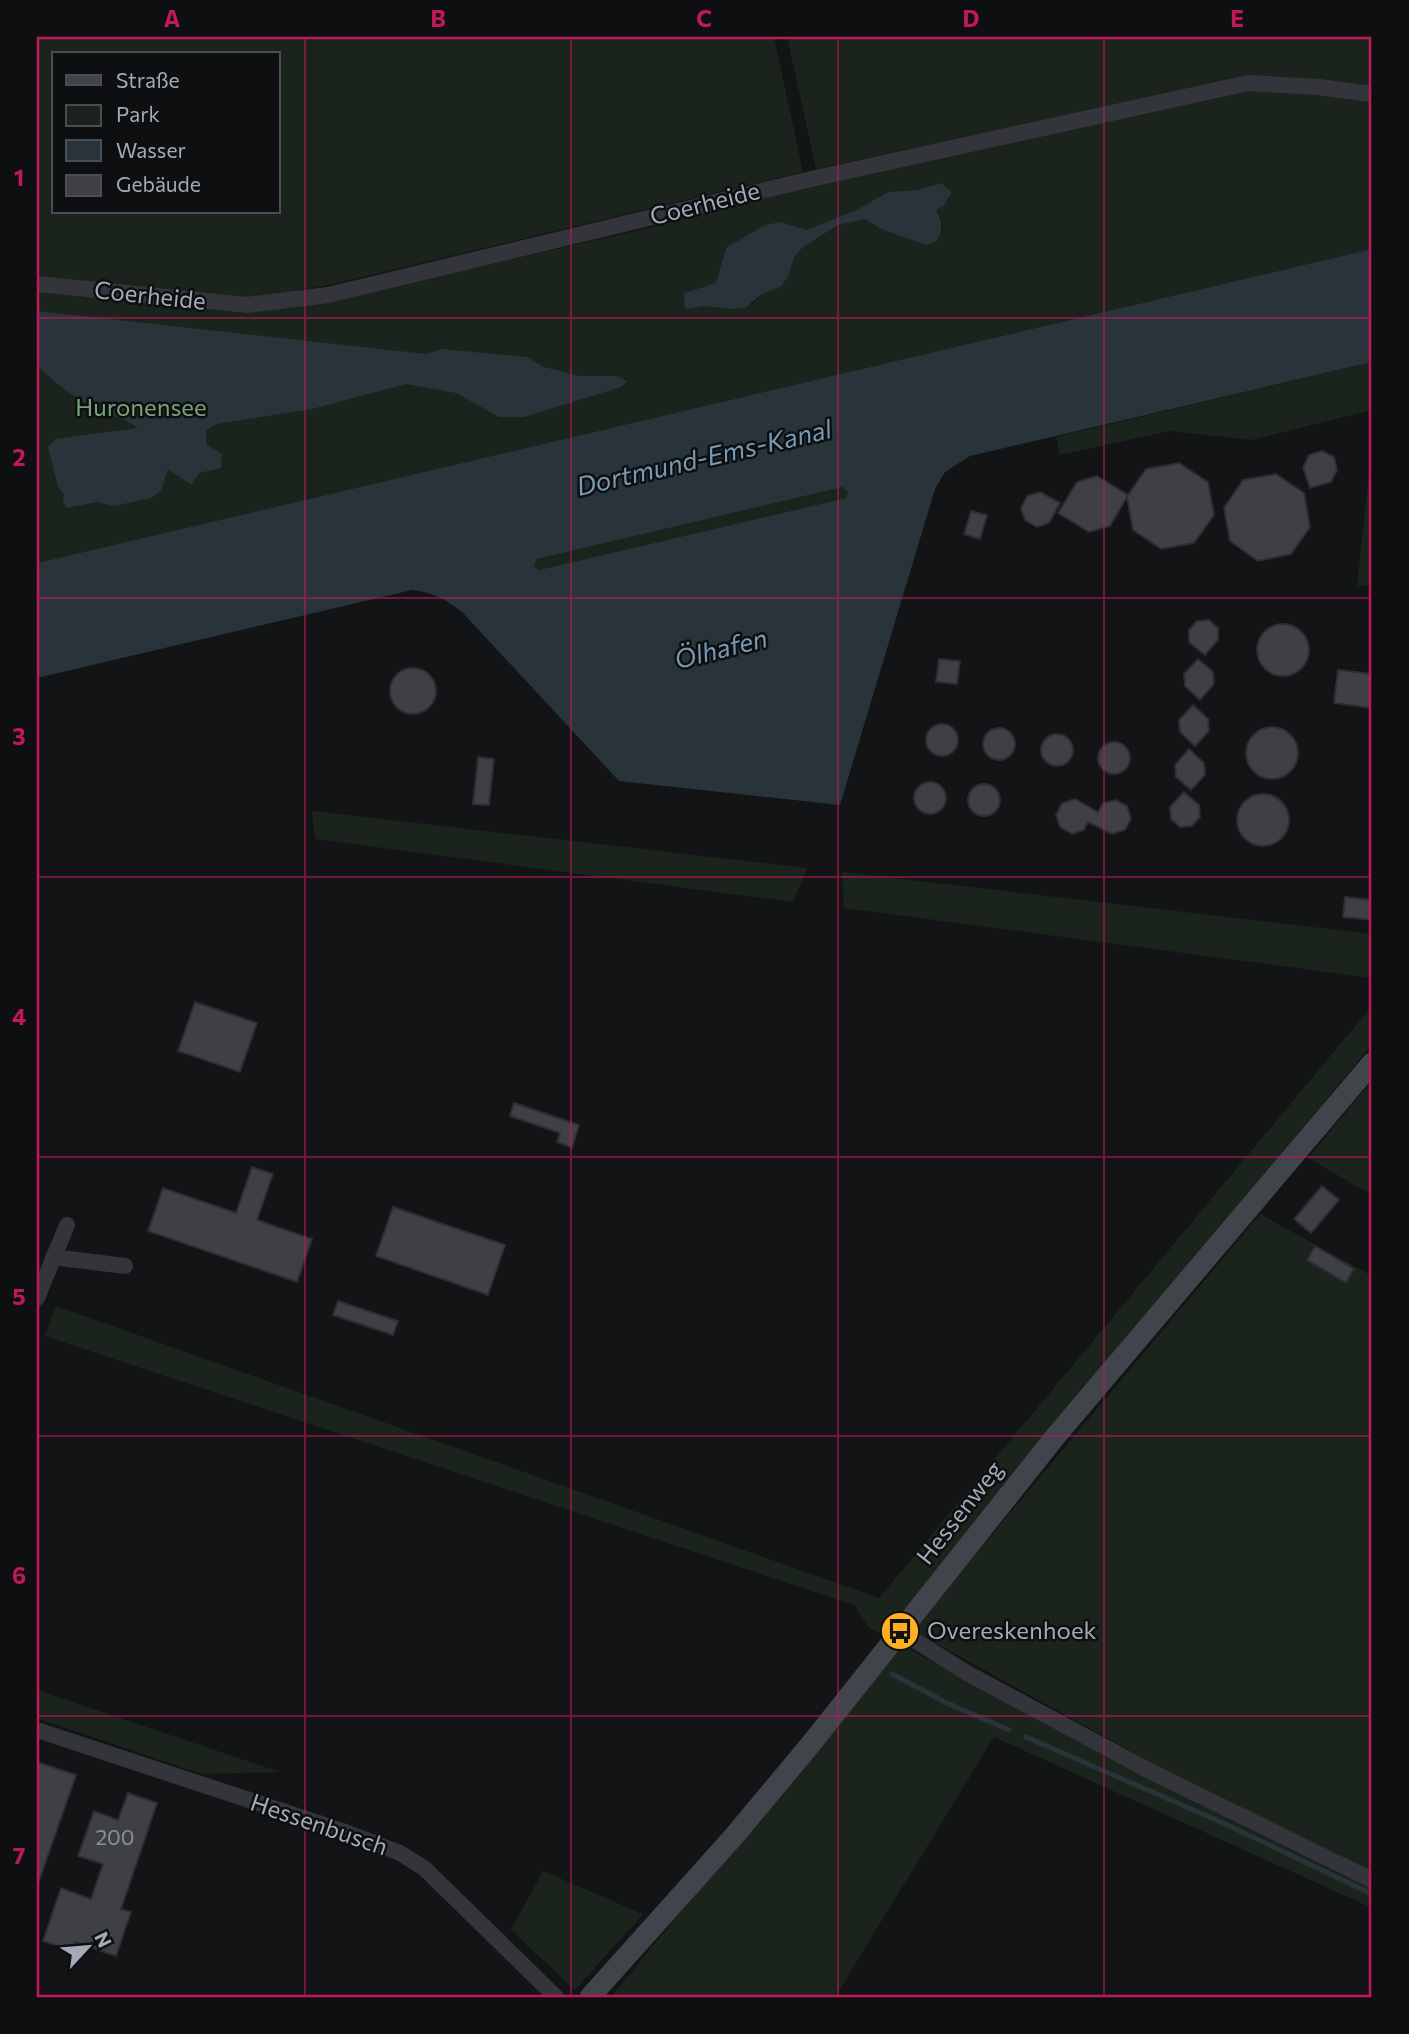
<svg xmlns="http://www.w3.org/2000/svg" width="1409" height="2034" font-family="Commissioner,sans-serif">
<rect width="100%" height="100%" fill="#131415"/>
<path fill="#1b241c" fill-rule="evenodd" d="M37,37H774L803,172L325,286L245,299L37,279ZM54,54H278V212H54Z
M787,37H1372V249L37,563V292L245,313L330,301L661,225L756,199L1242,78L816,169ZM941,183L936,210L942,220L943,229H881L865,219L838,225L802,248L794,258L788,277L781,285L761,295L752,304L728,309L704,306L685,309V293L716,283L726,248L781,222L807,230L858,209L888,192L917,190Z
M1372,362V410L1251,440L1169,431L1060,455L1056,437Z
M1372,444V584L1357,587Z
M843,487L848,493L846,498L539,570L534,566L537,559Z
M312,811L807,868L793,902L315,839Z
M842,872L1372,934V978L844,908Z
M1372,1006V1044L885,1636L870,1629L854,1605L45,1336L56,1306L879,1598Z
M1372,1081V1195L1308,1158Z
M1260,1214L1372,1276V1871L1152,1763L912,1630Z
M900,1644L1147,1777L1372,1889V1908L994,1737L835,1997H611Z
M37,1690L280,1772L201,1774L37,1718Z
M543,1871L643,1914L575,1990L511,1930Z"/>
<path fill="#29333a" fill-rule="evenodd" d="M941,183L952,192L944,205L936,210C943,222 943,228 937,241L926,245L881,229L865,219L838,225L802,248L794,258L788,277L781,286L761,295L745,308L728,309L704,306L685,309L684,293L716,283L726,248L765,225L781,222L807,230L858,209L888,192L917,190Z
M1372,249V362L970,456L945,472L935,489L840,805L619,781L461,611C445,599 432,592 412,590L37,678V563ZM843,487L848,493L846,498L539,570L534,566L537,559Z
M37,311L426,354L442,349L527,357L544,367L580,376H617L627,381L621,387L524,417H499L456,393L406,384L312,409L216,424L206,431V444L222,454L221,468L199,473L192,485L168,469L161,491L151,498L114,506L98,502L66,508L63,501L64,494L58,487L48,447L56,439L138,428C124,417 107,416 92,407C72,396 53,381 37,366Z"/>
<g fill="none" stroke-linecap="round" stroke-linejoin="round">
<path stroke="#29333a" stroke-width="5" d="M892,1674L947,1703L1009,1730
M1026,1737L1221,1822L1372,1894"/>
</g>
<path fill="#3f4046" stroke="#2d2d32" stroke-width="2" d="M1322,451L1334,457L1337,470L1331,482L1310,488L1303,467L1309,455Z
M1179,463L1208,482L1214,515L1194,543L1161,549L1133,530L1127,497L1110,526L1089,532L1058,513L1077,482L1097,476L1128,495L1146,469Z
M1276,474L1304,493L1310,527L1291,554L1258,561L1230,541L1224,508L1243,480Z
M1040,492L1060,503L1049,523L1037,527L1025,520L1021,508L1027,496Z
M971,511L987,515L980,539L964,534Z
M1209,620L1218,628V640L1205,655L1189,642V630L1197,621Z
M1257 650a26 26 0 1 1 52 0a26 26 0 1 1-52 0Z
M939,659L960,661L957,684L936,682Z
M1198,659L1213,672L1214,684L1200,700L1185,686L1184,674Z
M390 691a23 23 0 1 1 46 0a23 23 0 1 1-46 0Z
M1338,670L1372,674V708L1334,703Z
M1193,705L1208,719L1209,731L1195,746L1180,732L1179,720Z
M926 740a16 16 0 1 1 32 0a16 16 0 1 1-32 0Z
M1246 753a26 26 0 1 1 52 0a26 26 0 1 1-52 0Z
M983 744a16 16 0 1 1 32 0a16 16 0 1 1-32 0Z
M1041 750a16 16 0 1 1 32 0a16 16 0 1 1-32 0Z
M1098 758a16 16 0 1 1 32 0a16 16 0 1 1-32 0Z
M1189,749L1204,763L1205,775L1191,790L1176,777L1175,765Z
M478,757L494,759L489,805L473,804Z
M914 798a16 16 0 1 1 32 0a16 16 0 1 1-32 0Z
M968 800a16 16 0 1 1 32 0a16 16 0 1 1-32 0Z
M1184,792L1199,805L1200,817L1192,826L1180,827L1171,819L1170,807Z
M1237 820a26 26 0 1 1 52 0a26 26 0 1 1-52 0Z
M1075,799L1098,812L1103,803L1116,800L1127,806L1131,819L1125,830L1112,834L1088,822L1084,830L1072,834L1060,827L1056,815L1062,803Z
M1345,897L1372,900V920L1343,917Z
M195,1002L257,1023L240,1072L178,1051Z
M514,1103L579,1125L572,1148L557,1142L560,1133L510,1116Z
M252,1167L273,1174L257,1220L312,1239L297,1282L148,1231L163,1188L236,1213Z
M1322,1186L1339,1200L1311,1233L1294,1219Z
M393,1207L505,1245L488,1295L376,1256Z
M1315,1246L1354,1269L1346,1283L1307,1260Z
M338,1301L398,1321L393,1335L333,1315Z
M37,1762L76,1775L39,1881H37Z
M128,1793L157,1803L121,1909L131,1912L116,1956L75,1942L72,1951L43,1941L61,1888L91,1899L103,1864L78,1856L94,1811L118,1820Z"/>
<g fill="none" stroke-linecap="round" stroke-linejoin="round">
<path stroke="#34353b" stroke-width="16" d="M37,284L247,305L328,295L811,179L1248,83L1318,87L1372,94
M53,1257L125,1266
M37,1298L67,1225
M900,1631L967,1673L1148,1770L1372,1880
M37,1730L337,1829L400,1853L424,1868L556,1997"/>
<path stroke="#42444b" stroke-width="21" d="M590,1997L735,1835L810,1745L1055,1437L1372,1063"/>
</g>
<path fill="none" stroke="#c2185b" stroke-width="2" stroke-opacity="0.55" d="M305,37V1997M571,37V1997M838,37V1997M1104,37V1997M37,318H1372M37,598H1372M37,877H1372M37,1157H1372M37,1436H1372M37,1716H1372"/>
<defs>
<g id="bus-disc" transform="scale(2.0125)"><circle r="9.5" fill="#ffaf22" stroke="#0e0f10"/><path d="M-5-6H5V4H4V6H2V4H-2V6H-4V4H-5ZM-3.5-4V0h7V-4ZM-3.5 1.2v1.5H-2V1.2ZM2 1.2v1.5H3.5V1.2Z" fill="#111"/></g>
</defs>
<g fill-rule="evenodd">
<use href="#bus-disc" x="900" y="1631"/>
</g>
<g text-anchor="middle" stroke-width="5" stroke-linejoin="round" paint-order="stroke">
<g font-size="21" fill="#8b909b">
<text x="115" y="1845">200</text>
</g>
<g font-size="24" fill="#a4aab7" stroke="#0e0f10">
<text transform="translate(705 204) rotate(-14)" y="8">Coerheide</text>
<text transform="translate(150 296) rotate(6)" y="8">Coerheide</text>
<text transform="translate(960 1513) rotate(-52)" y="8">Hessenweg</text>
<text transform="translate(319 1825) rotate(19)" y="8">Hessenbusch</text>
</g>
<g font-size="24" fill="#7aa37b" stroke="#0e0f10">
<text x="141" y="416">Huronensee</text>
</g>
<g font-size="24" fill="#a4aab7" stroke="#0e0f10" text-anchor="start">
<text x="927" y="1639">Overeskenhoek</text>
</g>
<g font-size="26" font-style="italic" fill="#789ab5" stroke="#0e0f10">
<text transform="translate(704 458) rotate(-13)" y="9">Dortmund-Ems-Kanal</text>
<text transform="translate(721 649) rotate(-14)" y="9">Ölhafen</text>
</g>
</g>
<rect width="1409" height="2034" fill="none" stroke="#0e0f10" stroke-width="77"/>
<rect x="52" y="52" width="228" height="161" fill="#0e0f10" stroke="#4a4d53" stroke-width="2"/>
<rect x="66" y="75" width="35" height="10" fill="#42444b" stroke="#4a4d53" stroke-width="2"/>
<text x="116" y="88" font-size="21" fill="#a4aab7">Straße</text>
<rect x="66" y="105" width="35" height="21" fill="#1b241c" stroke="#4a4d53" stroke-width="2"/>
<text x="116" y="122" font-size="21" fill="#a4aab7">Park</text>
<rect x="66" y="140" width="35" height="21" fill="#29333a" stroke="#4a4d53" stroke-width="2"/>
<text x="116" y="158" font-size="21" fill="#a4aab7">Wasser</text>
<rect x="66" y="175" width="35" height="21" fill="#3f4046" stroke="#4a4d53" stroke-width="2"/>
<text x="116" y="192" font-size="21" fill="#a4aab7">Gebäude</text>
<g transform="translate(88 1947) rotate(64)" stroke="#0e0f10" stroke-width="5" paint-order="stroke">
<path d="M0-5L12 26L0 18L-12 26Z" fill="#a4aab7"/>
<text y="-10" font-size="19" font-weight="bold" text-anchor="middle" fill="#a4aab7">N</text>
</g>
<rect x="38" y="38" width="1332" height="1958" fill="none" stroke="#c2185b" stroke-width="2.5"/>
<g font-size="23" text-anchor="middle" font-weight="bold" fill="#c2185b">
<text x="172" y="27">A</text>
<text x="438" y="27">B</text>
<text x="704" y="27">C</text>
<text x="971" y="27">D</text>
<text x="1237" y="27">E</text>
<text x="19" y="186">1</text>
<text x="19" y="466">2</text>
<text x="19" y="745">3</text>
<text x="19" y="1025">4</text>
<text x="19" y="1305">5</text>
<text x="19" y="1584">6</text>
<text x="19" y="1864">7</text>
</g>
</svg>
